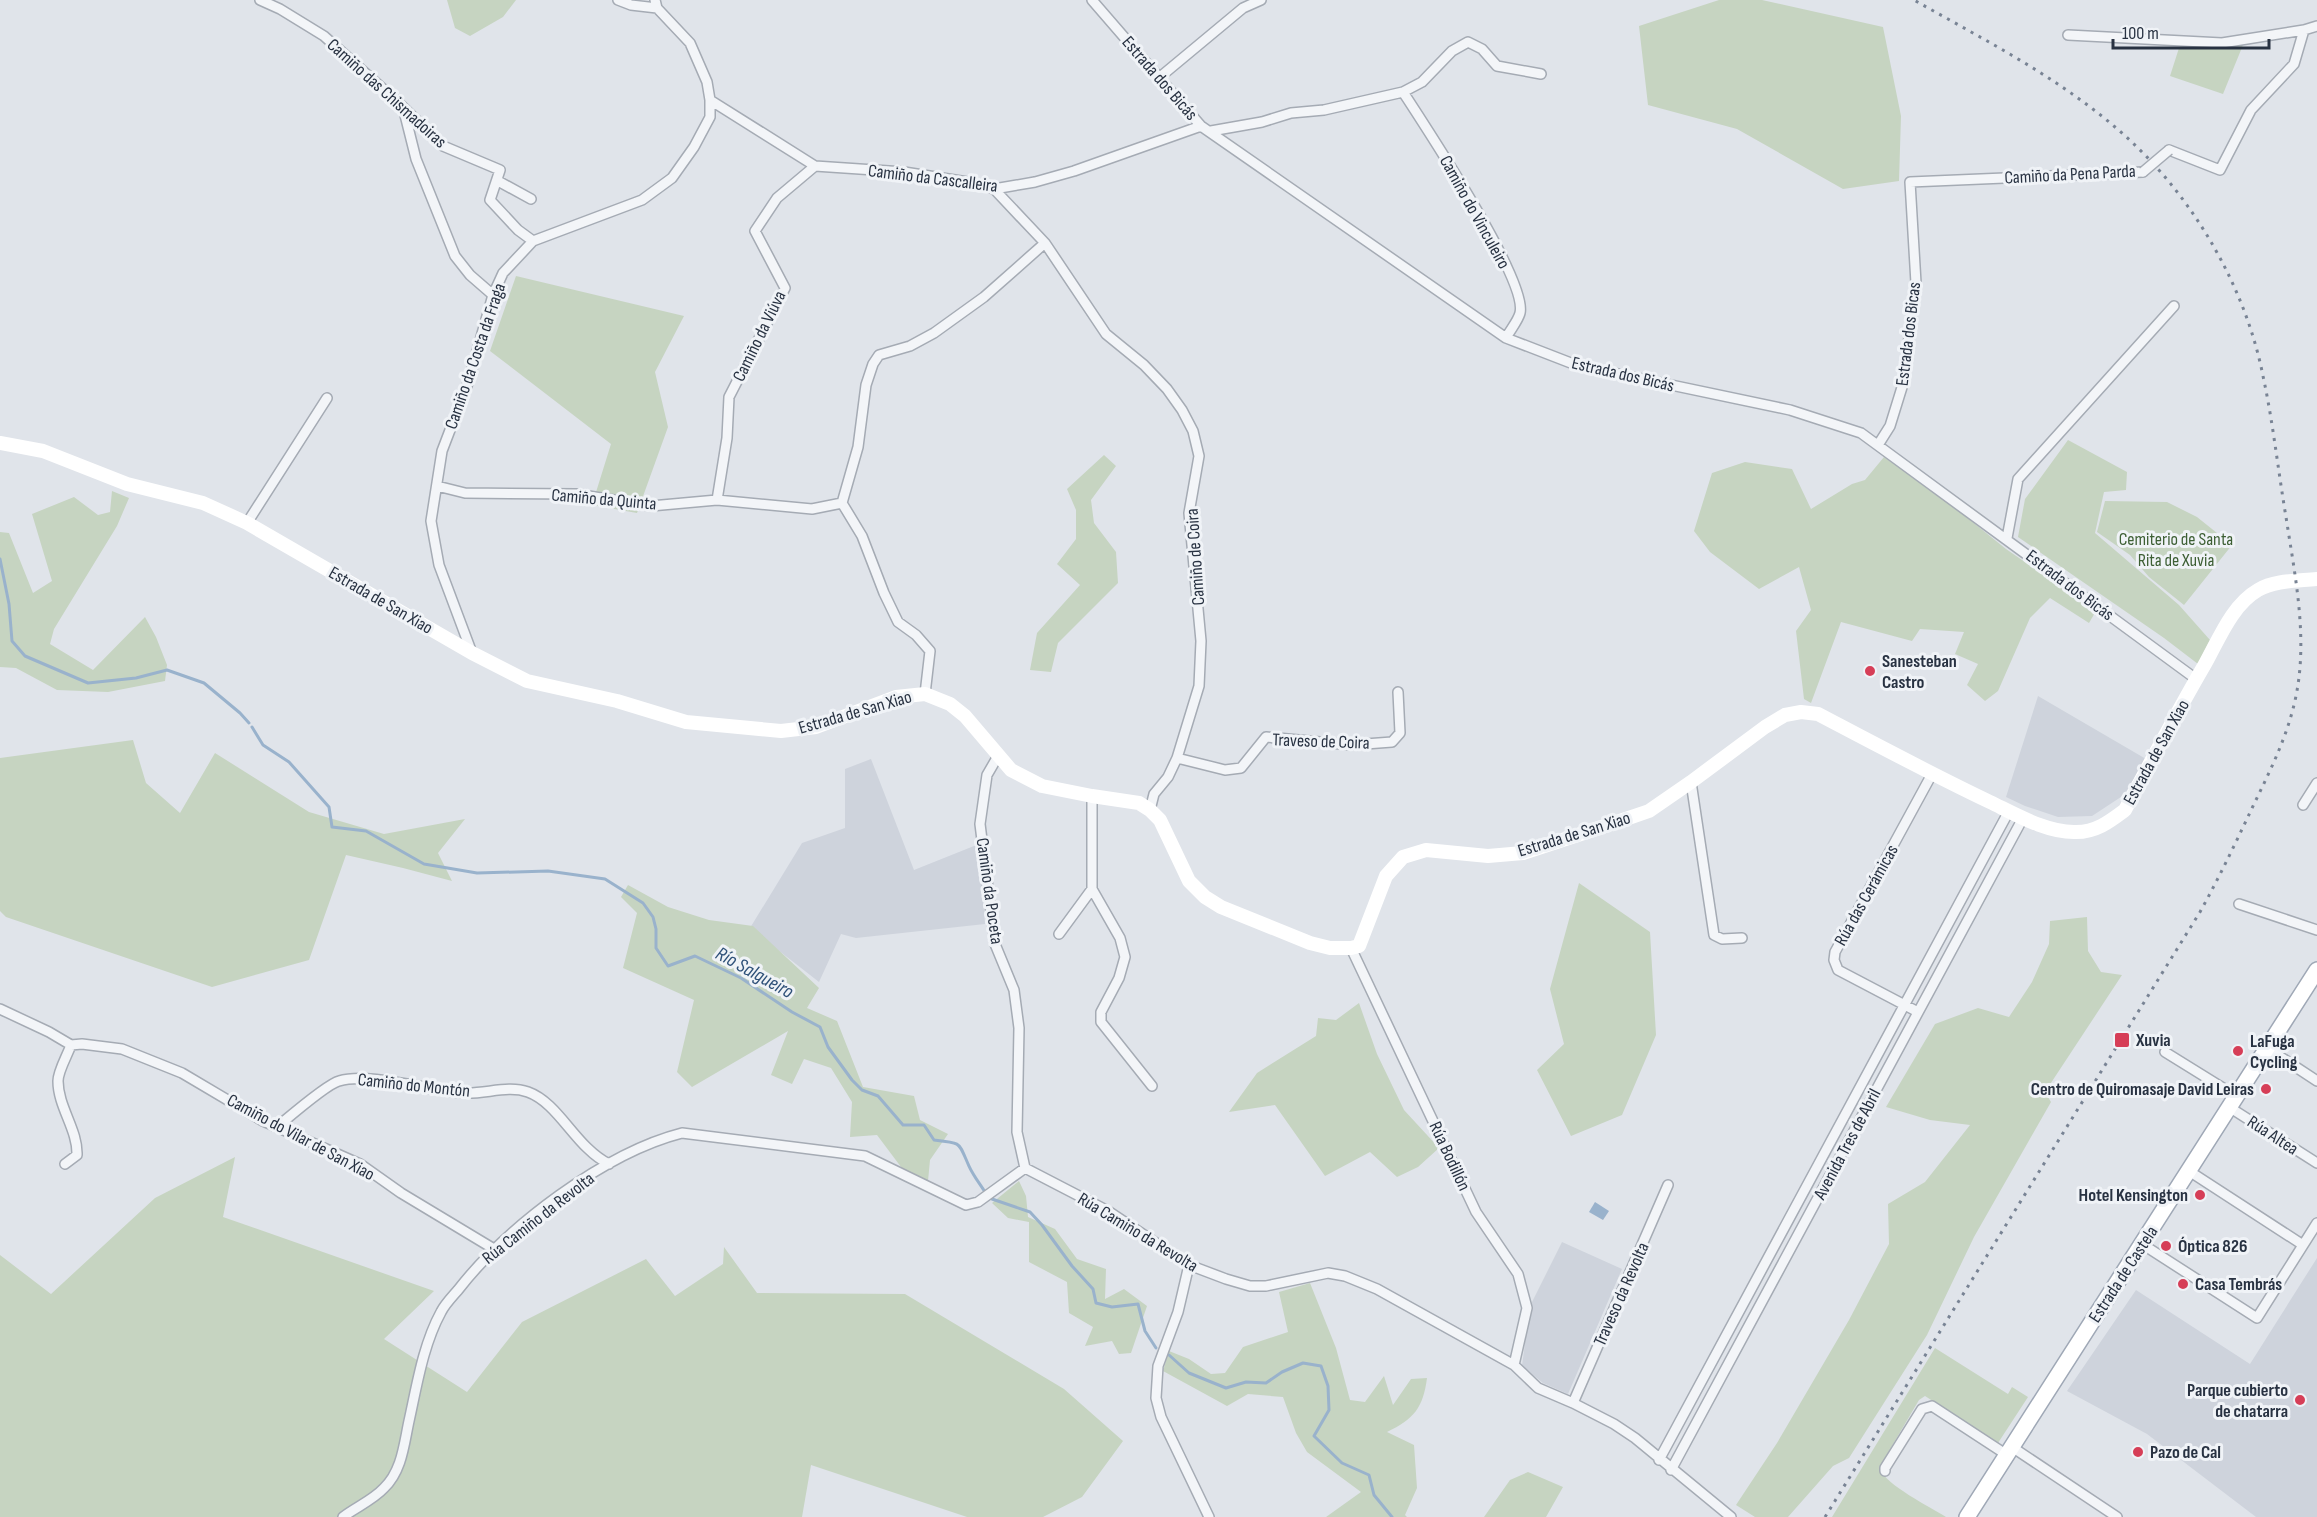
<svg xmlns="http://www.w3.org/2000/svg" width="2317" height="1517" font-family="'Sofia Sans Condensed',sans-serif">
<rect width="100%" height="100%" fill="#e0e4ea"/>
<path fill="#ced3dc" d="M2038,696L2146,759L2124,795L2092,816L2058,817L2025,806L2006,797Z
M871,759L914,870L979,844L985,924L856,938L841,934L819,982L750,928L802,843L845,828V769Z
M1562,1242L1622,1269L1568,1394L1543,1383L1522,1366L1530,1306Z
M2317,1258V1517H2256L2147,1434L2067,1391L2136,1290L2250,1364Z"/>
<path fill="#c6d4c1" d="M447,0H516L503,17L470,36L455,28Z
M1719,0H1762L1883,27L1901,116L1899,181L1843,189L1737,129L1648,105L1639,26Z
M2243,45L2223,94L2170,76L2179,48L2211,49Z
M516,276L684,316L655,372L668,427L637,513L592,505L611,444L490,351Z
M2068,440L2127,472L2126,490L2104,492L2095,533L2179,605L2210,640L2198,664L2164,638L2018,537L2025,499Z
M1104,455L1116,466L1091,500L1094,523L1116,552L1118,583L1058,643L1051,672L1030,670L1037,633L1080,585L1057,564L1076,539V510L1067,489Z
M1884,457L1944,499L2006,549L2096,611L2089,623L2050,598L2030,618L1998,691L1985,701L1967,685L1978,664L1955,654L1964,632L1920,629L1912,641L1841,622L1811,703L1804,699L1796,631L1811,610L1799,567L1759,589L1710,552L1694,531L1712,473L1745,462L1792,469L1811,509L1852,484L1865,480Z
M112,491L129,498L117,526L54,629L50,644L93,670L145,617L156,637L167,665L165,681L108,692L57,690L16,668L0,667V532L9,533L33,593L52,581L32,514L74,497L98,515L110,512Z
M2105,501L2167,502L2197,517L2232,545L2184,605L2149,577L2130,555L2097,532Z
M133,740L146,783L180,813L215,753L309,812L384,834L465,819L438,853L452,881L403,868L346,855L309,960L212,987L6,917L0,911V758Z
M1579,883L1650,932L1656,1035L1622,1115L1571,1136L1537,1070L1564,1044L1550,989Z
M628,885L668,907L709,920L753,926L819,988L807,1008L837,1021L863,1087L914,1096L920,1120L948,1134L930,1160L928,1181L907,1175L877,1135L850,1137L852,1102L831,1068L804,1059L792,1084L771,1075L788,1031L692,1087L677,1072L694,1000L623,968L637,913L621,897Z
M2087,917L2088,951L2101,972L2122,975L2045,1092L2051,1102L1974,1237L1927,1335L1849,1458L1833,1466L1788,1517H1755L1736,1505L1777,1443L1849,1320L1889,1244L1888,1204L1925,1182L1970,1125L1930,1120L1886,1107L1935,1024L1978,1008L2009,1017L2032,982L2049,944L2050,921Z
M1359,1003L1377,1054L1404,1110L1439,1148L1418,1167L1397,1177L1370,1152L1325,1176L1275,1105L1229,1112L1257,1073L1316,1036L1318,1018L1336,1020Z
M235,1157L223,1217L434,1291L384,1339L467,1392L522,1322L646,1259L675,1296L723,1264L724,1247L757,1293L905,1294L1064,1389L1123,1441L1082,1497L1043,1517H967L811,1465L802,1517H0V1255L51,1294L155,1198Z
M1019,1181L1026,1196L1028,1217L1055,1229L1077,1259L1106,1269L1105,1299L1124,1289L1147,1306L1131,1353L1119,1354L1112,1341L1085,1346L1093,1327L1069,1313L1067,1282L1029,1262V1222L1008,1218L992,1203Z
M1310,1283L1336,1348L1350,1400L1365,1402L1384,1376L1393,1405L1411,1379L1427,1378C1423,1408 1414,1419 1387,1432L1414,1445L1417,1488L1405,1515L1407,1517H1326L1361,1492L1307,1452L1296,1433L1283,1397L1248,1394L1227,1406L1163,1371L1169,1351L1189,1359L1211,1374L1225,1373L1243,1347L1288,1332L1279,1292Z
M1935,1348L2008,1394L2012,1387L2028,1397L1998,1443L1925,1396L1919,1400L1879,1468C1887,1486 1929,1506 1946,1517H1832Z
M1528,1472L1563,1487L1546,1517H1484L1510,1480Z"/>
<path fill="#99b2cc" d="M1595,1202L1609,1211L1603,1220L1589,1212Z"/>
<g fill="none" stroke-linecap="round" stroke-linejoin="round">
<path stroke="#99b2cc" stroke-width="3" d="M0,559L9,604L12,641L25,656L88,683L136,678L167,670L204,683L240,713L249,723
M252,727L263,745L289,762L329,807L332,827L366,831L424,864L477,873L548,871L605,879L643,903L653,917L656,929V948L668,966L695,956L741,978L792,1012L820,1027L828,1047L852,1080L862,1090L878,1096L903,1125H924L934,1140C963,1143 958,1142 969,1166C973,1175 980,1184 985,1192
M992,1199L1030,1212L1042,1225L1072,1266L1093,1289L1096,1303L1112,1307L1138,1304L1145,1331L1156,1348
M1169,1355L1189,1373L1226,1388L1246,1382L1266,1383L1282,1372L1303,1363L1321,1366L1328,1386L1329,1410L1314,1436L1342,1463L1369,1475L1374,1495L1392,1517"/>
<g stroke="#a5abb4" stroke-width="12">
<path id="street" d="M260,0L280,9L324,36L402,106L443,146L500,170L490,200L518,230L533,241
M618,0L631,5L657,8
M1092,0L1201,126L1506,338L1576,365L1790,410L1861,433L2196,679
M2068,35L2222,43L2304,30
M1160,77L1243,8L1261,0
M1403,92C1425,126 1528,281 1520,313C1518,321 1510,330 1506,338
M710,100L815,166L904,172L974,183L994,189L1035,182L1074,171L1201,126
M403,107L416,159L455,256L470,275L493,295
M1211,131L1262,122L1291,113L1324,110L1403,92L1422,82L1452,51L1468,42L1482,49L1497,66L1541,74
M2169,150L2220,170L2251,110L2294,64L2304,30L2317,26
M498,181L531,199
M994,189L1045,243L1106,334L1144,365L1167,389L1182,410L1193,431L1199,456L1189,513L1201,641L1199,686L1177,758L1168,777L1154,794L1150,810
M1878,445L1890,426L1903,384L1916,283L1910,182L2143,172
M437,486L465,493L576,494L651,506L717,500L812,509L842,503
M717,500L727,438L729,397L785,288L755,231L777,198L815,166
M247,523L327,398
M2007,538L2018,479L2174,306
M472,653L439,565L431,521L442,451L468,383L493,295L503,273L533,241L642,200L672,178L694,147L710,117V100L707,82L690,43L657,8L655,0
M925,694L930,651L916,635L898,622L884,593L862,536L842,503L858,447L866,385L873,364L879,355L910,346L934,333L984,297L1045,243
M998,756L987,775L980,824L995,944L1014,990L1019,1028L1017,1132L1025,1168
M1177,758L1225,770L1241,768L1266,737L1352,745L1392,742L1400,733L1398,692
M1691,782L1714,935L1722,939L1742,938
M1092,796V889L1120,938L1125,957L1119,978L1101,1012V1022L1152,1086
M2303,805L2317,783
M2239,904L2317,930
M1059,934L1092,889
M1351,948L1476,1212L1518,1274L1527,1308L1514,1365
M0,1009L49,1032L71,1045L82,1044L122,1049L182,1073L263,1121L360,1164L401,1193L494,1249
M1918,1012L1838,970L1834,960L1835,952L1932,774
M2267,1048L2317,1081
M2165,1052L2236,1096
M2229,1107L2317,1163
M277,1127C289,1117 327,1084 339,1081C370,1072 430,1091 465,1093C486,1094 508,1085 528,1092C559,1103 576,1148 609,1164
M65,1164L77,1155C78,1130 58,1107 58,1081C58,1071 67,1056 71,1045
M2189,1171L2303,1245
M2142,1244L2257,1318L2317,1223
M1189,1265L1178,1312L1158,1366L1156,1398L1161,1417L1209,1517
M1573,1403L1668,1185
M2012,1447L2117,1517
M1659,1460L2009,811
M1671,1470L2023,818
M1885,1471V1468L1922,1409L1932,1406L2007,1455
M343,1517C356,1507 373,1500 384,1488C402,1471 404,1444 409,1421C417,1385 423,1345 441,1312C445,1304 452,1297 458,1290C507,1227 604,1153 682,1133L865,1156L966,1205L978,1202L1025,1168L1108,1211L1189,1265L1226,1279L1250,1286H1266L1328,1273L1345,1276L1377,1289L1514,1365L1538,1388L1573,1403L1614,1424L1635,1438L1731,1517"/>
</g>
<g stroke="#9fa8b6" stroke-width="18">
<path id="primary" d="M1967,1517L2317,970"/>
</g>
<use href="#street" stroke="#f3f5f8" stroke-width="9"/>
<path stroke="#fff" stroke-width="14" d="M0,443L43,451L127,484L203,503L247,523L472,653L527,681L617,701L686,722L781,731L816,727L896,697L925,694L950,704L965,716L1011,770L1042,786L1092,796L1139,803L1150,810L1160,820L1189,881L1205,897L1221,907L1310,943L1330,948H1351L1359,946L1386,876L1403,857L1426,850L1488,856L1523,853L1614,823L1649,811L1691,782L1765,727L1785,715L1801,712L1818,714C1875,744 1931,774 1990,802C2015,814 2047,833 2076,832C2096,832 2109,822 2125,810C2151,761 2177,712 2205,664C2219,639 2232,605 2258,590C2275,580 2298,581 2317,579"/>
<use href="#primary" stroke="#fff" stroke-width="15"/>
<path stroke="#788394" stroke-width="3" stroke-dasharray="3 6" stroke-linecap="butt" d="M1825,1517L2200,912C2220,876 2237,840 2254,804C2271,769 2288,735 2296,696C2308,637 2295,576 2286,517C2278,470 2273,422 2263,376C2247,295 2203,215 2146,156C2080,88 1995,46 1914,0"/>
<g stroke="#a5abb4" stroke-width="12" stroke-linecap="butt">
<path id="street-bridge" d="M2143,172L2169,150"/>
</g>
<use href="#street-bridge" stroke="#f3f5f8" stroke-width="9"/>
</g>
<g fill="#d63e57" stroke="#f0f3f7" stroke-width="2">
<circle cx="1870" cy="671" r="6"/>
<rect x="2114" y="1032" width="16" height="16" rx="3"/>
<circle cx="2238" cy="1051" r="6"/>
<circle cx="2266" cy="1089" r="6"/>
<circle cx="2200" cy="1195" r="6"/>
<circle cx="2166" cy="1246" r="6"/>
<circle cx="2183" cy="1284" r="6"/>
<circle cx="2300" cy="1400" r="6"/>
<circle cx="2138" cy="1452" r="6"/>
</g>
<g text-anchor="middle" stroke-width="6" stroke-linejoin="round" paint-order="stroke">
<g font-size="18" fill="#283242" stroke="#f0f3f7">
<text transform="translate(1160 78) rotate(49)" y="6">Estrada dos Bicás</text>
<text transform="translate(387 93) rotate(42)" y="6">Camiño das Chismadoiras</text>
<text transform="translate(2070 174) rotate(-3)" y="6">Camiño da Pena Parda</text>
<text transform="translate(933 178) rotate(7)" y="6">Camiño da Cascalleira</text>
<text transform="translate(1475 212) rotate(61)" y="6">Camiño do Vinculeiro</text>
<text transform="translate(1908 334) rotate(-83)" y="6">Estrada dos Bicas</text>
<text transform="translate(759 336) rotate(-64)" y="6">Camiño da Viúva</text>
<text transform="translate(475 356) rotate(-71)" y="6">Camiño da Costa da Fraga</text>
<text transform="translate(1623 374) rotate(13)" y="6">Estrada dos Bicás</text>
<text transform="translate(604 499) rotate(5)" y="6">Camiño da Quinta</text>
<text transform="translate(1195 557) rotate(-94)" y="6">Camiño de Coira</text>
<text transform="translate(2070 585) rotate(37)" y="6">Estrada dos Bicás</text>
<text transform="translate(381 600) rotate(30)" y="6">Estrada de San Xiao</text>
<text transform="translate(855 712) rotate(-16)" y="6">Estrada de San Xiao</text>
<text transform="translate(1321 741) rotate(2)" y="6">Traveso de Coira</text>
<text transform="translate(2156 752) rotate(-61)" y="6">Estrada de San Xiao</text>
<text transform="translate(1574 834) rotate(-17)" y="6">Estrada de San Xiao</text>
<text transform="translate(990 891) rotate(82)" y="6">Camiño da Poceta</text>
<text transform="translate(1866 895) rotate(-61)" y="6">Rúa das Cerámicas</text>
<text transform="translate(414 1085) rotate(6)" y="6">Camiño do Montón</text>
<text transform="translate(2273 1135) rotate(33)" y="6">Rúa Altea</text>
<text transform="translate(301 1137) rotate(28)" y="6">Camiño do Vilar de San Xiao</text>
<text transform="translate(1847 1144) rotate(-62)" y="6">Avenida Tres de Abril</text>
<text transform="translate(1450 1156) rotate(65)" y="6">Rúa Bodillón</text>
<text transform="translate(538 1218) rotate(-38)" y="6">Rúa Camiño da Revolta</text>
<text transform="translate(1138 1232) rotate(31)" y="6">Rúa Camiño da Revolta</text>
<text transform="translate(2123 1274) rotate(-57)" y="6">Estrada de Castela</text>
<text transform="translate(1621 1294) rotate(-66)" y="6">Traveso da Revolta</text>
</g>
<g font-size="18" fill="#3d5f34" stroke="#f0f3f7">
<text x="2176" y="545">Cemiterio de Santa<tspan x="2176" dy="21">Rita de Xuvia</tspan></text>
</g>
<g font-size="18" font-weight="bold" fill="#283242" stroke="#f0f3f7" text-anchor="start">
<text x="1882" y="667">Sanesteban<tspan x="1882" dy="21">Castro</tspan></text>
<text x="2136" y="1046">Xuvia</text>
<text x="2250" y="1047">LaFuga<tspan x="2250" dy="21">Cycling</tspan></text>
<text x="2254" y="1095" text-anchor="end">Centro de Quiromasaje David Leiras</text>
<text x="2188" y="1201" text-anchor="end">Hotel Kensington</text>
<text x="2178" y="1252">Óptica 826</text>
<text x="2195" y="1290">Casa Tembrás</text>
<text x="2288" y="1396" text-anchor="end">Parque cubierto<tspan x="2288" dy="21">de chatarra</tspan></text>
<text x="2150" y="1458">Pazo de Cal</text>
</g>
<g font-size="20" font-style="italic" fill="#2f5179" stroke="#f0f3f7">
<text transform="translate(755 972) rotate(29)" y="7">Río Salgueiro</text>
</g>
</g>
<path d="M2113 39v9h156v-9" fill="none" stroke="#283242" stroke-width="3"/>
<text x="2122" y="39" font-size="18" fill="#283242" stroke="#f0f3f7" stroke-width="4.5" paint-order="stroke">100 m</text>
</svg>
